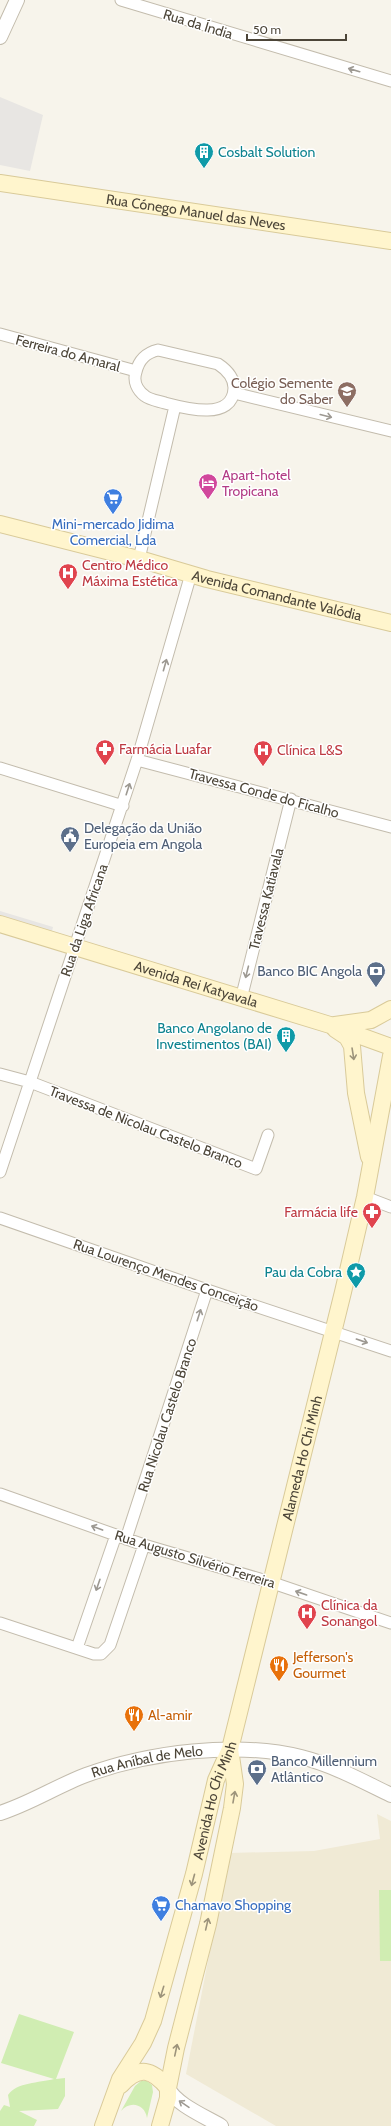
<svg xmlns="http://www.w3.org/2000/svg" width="391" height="2126" font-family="Cabin,sans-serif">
<rect width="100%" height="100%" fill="#f7f4eb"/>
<path fill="#f0ead5" d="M377,1814L391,1821V2126H276L186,2074L229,1853L314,1851L380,1839Z"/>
<path fill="#d0edb2" d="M379,1890H391V1961H380Z
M19,2014L74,2032L56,2079L65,2078V2096L58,2109L19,2111L37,2120L34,2126H0V2111L4,2105L10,2107L8,2095C17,2082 39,2083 54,2079L1,2063Z
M141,2081H147L152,2085L153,2092L147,2118C145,2104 130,2100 121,2111L135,2086Z"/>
<path fill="#e8e6e3" d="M0,97L43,115L30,171L0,165Z
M0,911L53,927L52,931L0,915Z"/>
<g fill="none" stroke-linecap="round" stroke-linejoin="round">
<g stroke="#c3bcad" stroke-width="13">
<path id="minor" d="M121,0L391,81
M0,334L136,371
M158,350L218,364C227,370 234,377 234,388C233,422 184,408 165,403C159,401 150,400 145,396C137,390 133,381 136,372C139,359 146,353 158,350Z
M234,393L391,431
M139,559L175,406
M137,760L391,827
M0,768L123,806
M241,999L291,799
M0,1074L30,1082L256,1169L268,1135
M0,1172L137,760L191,574
M365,1197L391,1207
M0,1218L207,1290L391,1351
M0,1494L144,1545L270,1582L391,1623
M126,1539L207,1290
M0,1623L94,1654H101L110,1645L144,1545
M77,1648L116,1535"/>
</g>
<g stroke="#c3bcad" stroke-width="16">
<g id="tertiary">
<path d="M0,37L17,0"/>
<path id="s1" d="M0,1813C29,1804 57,1786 86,1775C149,1752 236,1741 301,1757C333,1765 362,1781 391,1795"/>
<path d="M168,2088C175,2104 206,2117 221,2126"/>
</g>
</g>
<g stroke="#d9ca99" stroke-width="18">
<g id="secondary">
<path id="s2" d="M0,183L391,241"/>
<path id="s3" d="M0,524L146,561L207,579L391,623"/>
<path id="s4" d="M0,924L330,1025L391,1047"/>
<path d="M335,1025L371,1020L391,1009"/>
<path d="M335,1029L347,1037L352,1046L356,1093L369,1157"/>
<path d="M121,2085C139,2065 152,2069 168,2088"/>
<path id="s5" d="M103,2126L120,2079L143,2043L153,2021L194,1874L216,1780L230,1749L343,1292L365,1197L391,1056"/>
<path d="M160,2126L168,2098V2088L176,2048L208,1924L232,1808L235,1784L230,1749"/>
</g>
</g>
<use href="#minor" stroke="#fff" stroke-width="11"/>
<use href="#tertiary" stroke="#fff" stroke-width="14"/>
<use href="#secondary" stroke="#fff5cd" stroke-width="16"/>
</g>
<defs><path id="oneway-shaft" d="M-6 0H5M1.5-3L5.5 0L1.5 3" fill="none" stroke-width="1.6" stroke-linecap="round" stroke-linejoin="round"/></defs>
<g stroke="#9d9992">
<use href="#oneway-shaft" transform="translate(354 70) rotate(-164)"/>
<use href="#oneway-shaft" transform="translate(326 416) rotate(14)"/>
<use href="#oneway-shaft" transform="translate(165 665) rotate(-74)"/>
<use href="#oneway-shaft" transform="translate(128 789) rotate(-72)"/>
<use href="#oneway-shaft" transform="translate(247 972) rotate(104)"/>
<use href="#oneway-shaft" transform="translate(199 1315) rotate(-72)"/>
<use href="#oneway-shaft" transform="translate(362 1341) rotate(19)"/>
<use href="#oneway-shaft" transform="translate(97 1528) rotate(-160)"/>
<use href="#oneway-shaft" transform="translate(98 1585) rotate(109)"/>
<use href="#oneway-shaft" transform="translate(301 1593) rotate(-161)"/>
<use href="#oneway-shaft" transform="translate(184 2104) rotate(-146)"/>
</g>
<g stroke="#9d947b">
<use href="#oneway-shaft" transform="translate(353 1054) rotate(81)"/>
<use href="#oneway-shaft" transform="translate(234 1797) rotate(-80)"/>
<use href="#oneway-shaft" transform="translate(193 1880) rotate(105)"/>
<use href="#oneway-shaft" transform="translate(207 1924) rotate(-77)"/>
<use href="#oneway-shaft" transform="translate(162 1992) rotate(107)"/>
<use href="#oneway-shaft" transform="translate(176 2050) rotate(-78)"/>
</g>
<defs>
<g id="building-pin" transform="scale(1)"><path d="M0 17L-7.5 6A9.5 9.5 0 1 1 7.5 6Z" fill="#0f9aa8" stroke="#fff"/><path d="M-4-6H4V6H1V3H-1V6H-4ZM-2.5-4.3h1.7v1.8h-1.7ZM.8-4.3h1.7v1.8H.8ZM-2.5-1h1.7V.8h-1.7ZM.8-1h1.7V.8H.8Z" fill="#fff"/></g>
<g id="university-pin" transform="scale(1)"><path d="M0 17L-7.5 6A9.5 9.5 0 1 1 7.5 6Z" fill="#8d6e63" stroke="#fff"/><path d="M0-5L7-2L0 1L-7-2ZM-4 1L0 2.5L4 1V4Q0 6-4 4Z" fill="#fff"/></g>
<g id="hotel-pin" transform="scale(1)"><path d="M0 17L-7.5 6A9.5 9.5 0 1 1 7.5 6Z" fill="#d1479c" stroke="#fff"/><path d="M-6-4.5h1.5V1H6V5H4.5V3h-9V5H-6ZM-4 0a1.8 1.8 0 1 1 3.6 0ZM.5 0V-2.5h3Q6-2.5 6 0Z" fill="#fff"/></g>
<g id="supermarket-pin" transform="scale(1)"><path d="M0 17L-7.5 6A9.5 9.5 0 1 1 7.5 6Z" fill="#3f7fe0" stroke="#fff"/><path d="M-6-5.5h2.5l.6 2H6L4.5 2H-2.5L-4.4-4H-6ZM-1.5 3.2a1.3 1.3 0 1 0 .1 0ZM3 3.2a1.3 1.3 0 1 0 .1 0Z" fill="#fff"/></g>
<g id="hospital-pin" transform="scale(1)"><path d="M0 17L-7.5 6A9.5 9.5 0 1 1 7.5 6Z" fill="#e0444e" stroke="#fff"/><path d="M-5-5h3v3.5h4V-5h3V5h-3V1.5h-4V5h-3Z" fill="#fff"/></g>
<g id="pharmacy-pin" transform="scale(1)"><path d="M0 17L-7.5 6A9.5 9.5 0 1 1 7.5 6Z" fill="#e0444e" stroke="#fff"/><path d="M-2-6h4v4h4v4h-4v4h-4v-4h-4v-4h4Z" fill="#fff"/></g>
<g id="civic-pin" transform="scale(1)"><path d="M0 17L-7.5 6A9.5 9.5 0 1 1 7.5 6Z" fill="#5c6f8a" stroke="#fff"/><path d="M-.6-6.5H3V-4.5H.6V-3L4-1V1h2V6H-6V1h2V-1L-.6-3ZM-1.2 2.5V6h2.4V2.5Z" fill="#fff"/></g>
<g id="bank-pin" transform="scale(1)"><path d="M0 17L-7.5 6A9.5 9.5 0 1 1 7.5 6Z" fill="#5c6f8a" stroke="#fff"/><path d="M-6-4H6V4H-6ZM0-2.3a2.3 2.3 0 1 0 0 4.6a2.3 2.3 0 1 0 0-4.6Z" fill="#fff"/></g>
<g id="sight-pin" transform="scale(1)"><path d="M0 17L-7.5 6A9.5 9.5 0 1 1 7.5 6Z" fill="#0f9aa8" stroke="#fff"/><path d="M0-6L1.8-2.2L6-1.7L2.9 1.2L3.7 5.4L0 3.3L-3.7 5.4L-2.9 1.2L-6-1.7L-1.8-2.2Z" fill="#fff"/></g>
<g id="restaurant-pin" transform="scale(1)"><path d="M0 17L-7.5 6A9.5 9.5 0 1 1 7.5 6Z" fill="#e8710a" stroke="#fff"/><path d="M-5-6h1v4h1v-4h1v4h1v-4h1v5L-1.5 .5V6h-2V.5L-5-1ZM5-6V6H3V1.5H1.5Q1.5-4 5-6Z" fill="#fff"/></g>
</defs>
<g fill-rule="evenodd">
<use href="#building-pin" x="204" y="152"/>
<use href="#university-pin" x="347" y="391"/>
<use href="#hotel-pin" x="208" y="483"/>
<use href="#supermarket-pin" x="113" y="498"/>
<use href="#hospital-pin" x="68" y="573"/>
<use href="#pharmacy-pin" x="105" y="749"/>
<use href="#hospital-pin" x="263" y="750"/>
<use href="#civic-pin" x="70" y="836"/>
<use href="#bank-pin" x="376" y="971"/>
<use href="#building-pin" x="286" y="1036"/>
<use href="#pharmacy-pin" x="372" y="1212"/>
<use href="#sight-pin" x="356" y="1272"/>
<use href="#hospital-pin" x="307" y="1613"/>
<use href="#restaurant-pin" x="279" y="1665"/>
<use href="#restaurant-pin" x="134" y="1715"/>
<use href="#bank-pin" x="257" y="1769"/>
<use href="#supermarket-pin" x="161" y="1905"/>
</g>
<g text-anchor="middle" stroke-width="3" stroke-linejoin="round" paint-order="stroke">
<g font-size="14" fill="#4c4538" stroke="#fff">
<text transform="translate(198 24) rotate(17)" y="5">Rua da Índia</text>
<text dy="5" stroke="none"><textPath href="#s2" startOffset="198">Rua Cónego Manuel das Neves</textPath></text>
<text transform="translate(68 353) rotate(15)" y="5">Ferreira do Amaral</text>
<text dy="5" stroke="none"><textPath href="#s3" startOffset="286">Avenida Comandante Valódia</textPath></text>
<text transform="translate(264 793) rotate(15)" y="5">Travessa Conde do Ficalho</text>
<text transform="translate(266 899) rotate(-76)" y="5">Travessa Katiavala</text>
<text transform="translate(84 920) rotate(-71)" y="5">Rua da Liga Africana</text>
<text dy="5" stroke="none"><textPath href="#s4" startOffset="205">Avenida Rei Katyavala</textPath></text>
<text transform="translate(146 1127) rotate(21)" y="5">Travessa de Nicolau Castelo Branco</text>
<text transform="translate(166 1275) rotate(19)" y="5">Rua Lourenço Mendes Conceição</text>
<text transform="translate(167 1415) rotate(-72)" y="5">Rua Nicolau Castelo Branco</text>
<text dy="5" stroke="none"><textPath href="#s5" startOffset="700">Alameda Ho Chi Minh</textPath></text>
<text transform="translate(195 1559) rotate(17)" y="5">Rua Augusto Silvério Ferreira</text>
<text dy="5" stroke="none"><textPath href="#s1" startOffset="157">Rua Aníbal de Melo</textPath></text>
<text dy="5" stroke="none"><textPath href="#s5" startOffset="346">Avenida Ho Chi Minh</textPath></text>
</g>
<g font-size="14" fill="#0d838f" stroke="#fff" text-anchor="end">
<text x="218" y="157" text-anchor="start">Cosbalt Solution</text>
<text x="272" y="1033">Banco Angolano de<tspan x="272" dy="16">Investimentos (BAI)</tspan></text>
<text x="342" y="1277">Pau da Cobra</text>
</g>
<g font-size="14" fill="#785e54" stroke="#fff" text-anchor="end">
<text x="333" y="388">Colégio Semente<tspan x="333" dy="16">do Saber</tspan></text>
</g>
<g font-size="14" fill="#b23c85" stroke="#fff" text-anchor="start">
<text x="222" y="480">Apart-hotel<tspan x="222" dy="16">Tropicana</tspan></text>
</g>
<g font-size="14" fill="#366cbe" stroke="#fff">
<text x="113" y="529">Mini-mercado Jidima<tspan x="113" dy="16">Comercial, Lda</tspan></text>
<text x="175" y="1910" text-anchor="start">Chamavo Shopping</text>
</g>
<g font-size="14" fill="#be3a42" stroke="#fff" text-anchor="start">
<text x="82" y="570">Centro Médico<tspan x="82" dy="16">Máxima Estética</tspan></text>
<text x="119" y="754">Farmácia Luafar</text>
<text x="277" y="755">Clínica L&amp;S</text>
<text x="358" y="1217" text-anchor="end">Farmácia life</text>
<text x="321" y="1610">Clínica da<tspan x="321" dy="16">Sonangol</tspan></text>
</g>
<g font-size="14" fill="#4e5e75" stroke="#fff" text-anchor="start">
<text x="84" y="833">Delegação da União<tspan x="84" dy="16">Europeia em Angola</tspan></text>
<text x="362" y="976" text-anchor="end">Banco BIC Angola</text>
<text x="271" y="1766">Banco Millennium<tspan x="271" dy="16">Atlântico</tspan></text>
</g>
<g font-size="14" fill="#c56008" stroke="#fff" text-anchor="start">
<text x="293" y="1662">Jefferson's<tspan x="293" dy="16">Gourmet</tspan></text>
<text x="148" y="1720">Al-amir</text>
</g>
</g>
<path d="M247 34v6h99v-6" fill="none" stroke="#4c4538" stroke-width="2"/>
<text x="253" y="34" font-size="12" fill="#4c4538" stroke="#ffffff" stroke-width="3" paint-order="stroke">50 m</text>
</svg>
